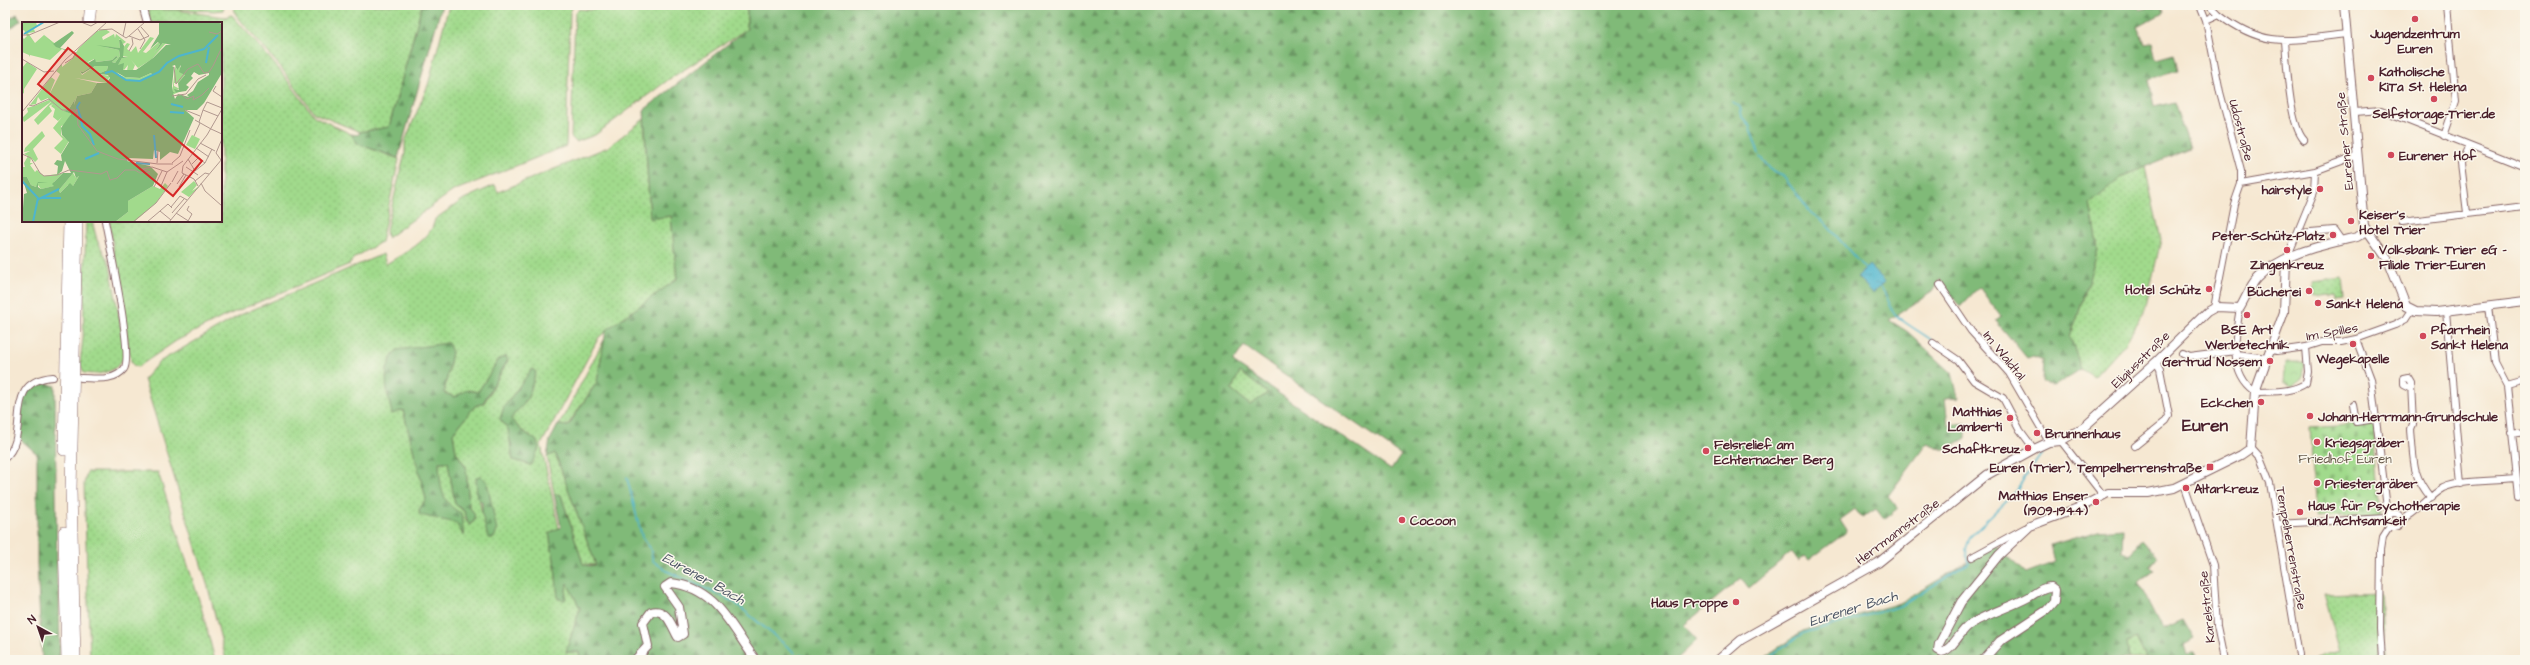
<svg xmlns="http://www.w3.org/2000/svg" width="2530" height="665" font-family="'Architects Daughter',sans-serif">
<defs>
<pattern id="grass-dots" width="8" height="8" patternUnits="userSpaceOnUse"><rect width="8" height="8" fill="#a1da8c"/><path d="M2 2h.1M6 6h.1" fill="none" stroke="#8cbb79" stroke-width="1.8" stroke-linecap="round"/></pattern>
<pattern id="forest-firs" width="22" height="20" patternUnits="userSpaceOnUse"><rect width="22" height="20" fill="#80ba78"/><path d="M5 1l3.5 6h-7zM16 11l3.5 6h-7z" fill="#6b9763"/></pattern>
<pattern id="cemetery-stones" width="16" height="16" patternUnits="userSpaceOnUse"><rect width="16" height="16" fill="#a1da8c"/><path d="M2 7V4a2 2 0 0 1 4 0v3zM10 15v-3a2 2 0 0 1 4 0v3z" fill="#8cbb79"/></pattern>
<pattern id="park-crowns" width="20" height="18" patternUnits="userSpaceOnUse"><rect width="20" height="18" fill="#a1da8c"/><path d="M2 6a3 3 0 1 1 6 0M12 15a3 3 0 1 1 6 0" fill="none" stroke="#8cbb79"/></pattern>
<pattern id="water-ripples" width="26" height="14" patternUnits="userSpaceOnUse"><rect width="26" height="14" fill="#4eb5cd"/><path d="M2 4q2-2 4 0t4 0M15 11q2-2 4 0t4 0" fill="none" stroke="#4393a7"/></pattern>
</defs>
<rect width="100%" height="100%" fill="#fbf7ec"/>
<filter id="ink" filterUnits="userSpaceOnUse"><feTurbulence type="fractalNoise" baseFrequency=".025" numOctaves="2"/><feDisplacementMap in="SourceGraphic" scale="8" xChannelSelector="R" yChannelSelector="G"/><feConvolveMatrix kernelMatrix="1 2 1 2 8 2 1 2 1" color-interpolation-filters="sRGB"/></filter>
<filter id="wash" filterUnits="userSpaceOnUse"><feTurbulence type="fractalNoise" baseFrequency=".012" numOctaves="4" result="noise"/><feDisplacementMap in="SourceGraphic" scale="16" xChannelSelector="R" yChannelSelector="G"/><feGaussianBlur stdDeviation="0.9" result="paint"/><feColorMatrix in="noise" values="0 0 0 0 0 0 0 0 0 0 0 0 0 0 0 0 0 1.4 0 .05"/><feComposite in="paint" operator="in"/></filter>
<g filter="url(#wash)">
<rect width="100%" height="100%" fill="#f6e8d2"/>
<path fill="url(#grass-dots)" stroke="#767c5c" fill-rule="evenodd" d="M145,5H224L223,10L214,11L149,8Z
M233,5H422L389,127L360,132L314,113L282,69L236,15Z
M449,5H574L570,12L566,146L453,191L387,238L386,230L405,153V141L428,85Z
M601,5L615,7L618,5H747V29L668,80L595,135L576,142L571,137L575,13L579,9L590,10Z
M148,10H175L225,17L232,15L279,69L314,116L351,134L358,144L399,159L381,242L354,258L350,264L225,316L176,341L138,367L134,366L131,361L109,221H221V23H150Z
M644,119L650,218L671,215L677,279L599,337L541,445L559,528L549,533L555,565L558,598L565,599L567,582L580,608L566,652H579L580,660H226L208,587L144,379L159,362L240,315L383,254L386,264C404,253 431,241 435,219L464,199L495,185L498,192L608,147ZM452,352L444,393L455,397L467,390L478,392L499,359L508,360L484,403L475,406L453,433L456,452L466,467L469,507L474,513L475,520L470,525L465,518L464,511L455,504L448,462H439L440,489L463,535L456,523L419,510L426,499L403,409L392,414ZM532,369L536,372C532,382 531,394 525,402C520,409 515,411 511,419L521,430L532,437L531,465L513,460L508,429L500,419L504,407ZM476,477L494,538L482,514Z
M2145,167L2161,240L2145,310L2126,342L2094,377L2081,369L2070,336L2078,315L2098,249L2090,204L2123,176Z
M86,221H92L97,240L110,265L125,351C122,371 102,376 84,373L80,363L83,338Z
M2343,278L2345,299L2337,300L2336,295L2331,296L2330,294L2315,296L2313,282Z
M604,340L597,382L567,426L559,425Z
M1240,371L1268,393L1250,405L1231,390Z
M555,453L596,565L583,564L561,495L554,494L547,457Z
M87,472H158L200,603L215,660H90L84,484Z
M2381,592L2386,660H2315V657L2340,651L2324,594Z
M2136,638L2147,660H2129L2127,642Z"/>
<path fill="url(#forest-firs)" stroke="#656c52" fill-rule="evenodd" d="M422,5H442L398,158L358,144L351,134L358,135L360,132L389,127Z
M747,5H2139L2140,9L2152,5L2153,8L2161,6L2163,13L2137,27L2145,43L2152,42L2156,59L2174,54L2178,71L2149,79L2154,107L2174,102L2190,148L2123,176L2090,204L2098,249L2078,315L2070,336L2081,369L2053,387L2042,382L2043,360L2033,356L2027,358L1996,321L2001,317L1979,287L1960,307L1940,279L1932,292L1889,320L1908,332L1952,373L1958,397L1945,398L1948,425L1966,423V438L1945,450L1927,443L1888,496L1898,508L1884,519L1876,509L1862,518L1855,509L1840,520L1846,530L1845,533L1809,560L1805,556L1799,561L1791,552L1749,588L1741,578L1684,625L1697,640L1676,660H580L579,652H566L580,608L567,583L565,600L558,599L555,565L549,533L561,527L554,494L561,495L583,564L589,566L596,565L555,453L547,457L550,440L558,425L568,426L597,382L606,330L677,279L671,216L650,219L644,110L747,29ZM1244,346L1401,455L1391,470L1233,362ZM1240,372L1268,393L1250,405L1231,390Z
M17,14L21,20L5,33V22Z
M448,343L452,352L444,393L455,397L467,390L478,392L499,359L506,356L508,360L483,403L475,406L453,433L456,452L466,467L469,507L474,513L475,520L469,525L464,511L455,504L448,462H439C440,483 440,503 461,513L464,536L456,523L420,515L419,510L426,499L403,410L392,414C387,391 380,370 397,350Z
M532,369L536,372C532,382 531,394 525,402C521,409 515,411 511,419L521,430L536,440L539,448L531,465L513,460L508,429L500,419L504,407Z
M41,381L55,386L57,584L59,586L60,660H42L37,565V454L19,438L18,433L23,395Z
M481,476L487,482L497,531L494,538H488L482,514V502L477,497L476,477Z
M2123,529L2122,551L2130,555L2142,540L2157,557L2150,566L2154,570L2138,582L2162,629L2183,620L2194,639L2184,645L2187,655L2194,653L2197,660H2147L2136,638L2127,642L2129,660H1760L1803,631L1900,603L1996,545L2026,573L2055,562L2051,545L2098,531Z"/>
<path fill="url(#cemetery-stones)" stroke="#767c5c" d="M2374,423L2382,511L2378,515L2316,517L2310,428Z"/>
<path fill="url(#park-crowns)" stroke="#767c5c" d="M2285,363H2304L2302,378L2292,386L2283,382Z"/>
<path fill="url(#water-ripples)" stroke="#4c6a7c" d="M1869,265L1885,281L1873,293L1857,277Z"/>
<g fill="none" stroke-linecap="round" stroke-linejoin="round">
<path stroke="#4eb5cd" stroke-width="1.5" d="M1733,102L1740,107L1742,117L1749,125L1759,154
M1760,157L1773,172L1783,176L1811,213L1824,222L1865,269
M1879,286C1890,295 1888,310 1899,318C1909,326 1922,333 1933,341
M627,478L642,537L650,548L653,561L667,571L734,602L795,653
M800,655L814,660
M1764,660L1804,633L1901,606L1969,563L1966,549L1970,537L2012,496L2045,449"/>
</g>
</g>
<g filter="url(#ink)">
<g fill="none" stroke-linecap="round" stroke-linejoin="round">
<g stroke="#866565" stroke-width="8">
<path id="street" d="M142,5L147,23
M2200,5L2206,20L2220,92L2241,171V184L2234,204L2214,308
M2210,5L2219,14
M2206,20L2219,14C2265,50 2292,40 2346,34
M2285,41C2287,64 2289,124 2304,140
M2355,112L2381,110L2525,167
M2444,136L2456,101L2447,5
M2241,184L2315,171L2358,155
M2467,213L2461,163L2469,145
M2402,222L2525,207
M2299,233L2334,230L2341,240
M2287,258L2314,192L2315,171
M1940,285L1971,331L2009,373L2049,442
M2488,306L2495,363L2507,386L2519,497
M2240,308C2235,336 2228,373 2255,392C2272,391 2292,393 2306,383L2308,372L2306,347
M2446,311L2461,484
M2356,339L2371,379L2387,508L2390,514
M1933,343L1958,360L1974,381L2003,398L2020,430L2034,449
M2272,350L2277,351L2306,347L2322,342H2342L2356,339L2395,325L2406,319L2412,310
M2182,354L2189,357L2236,351
M2236,354L2268,358
M81,378C94,378 114,382 124,369C134,357 109,243 105,221
M2507,386L2525,381
M2411,389L2403,385V379L2408,378L2411,383L2413,425L2411,430C2414,460 2411,474 2431,498
M2353,405L2356,422L2376,419
M2511,433L2525,431
M2061,441L2103,495
M2135,446L2166,421L2169,416L2160,369L2156,362
M2251,448L2260,458L2270,483L2299,655
M5,458C32,435 0,381 53,377
M2185,484L2213,565L2217,626L2224,660
M2387 520a7 7 0 1 1 14 0a7 7 0 1 1-14 0Z
M2401,520C2418,513 2427,497 2443,488C2460,480 2497,481 2517,479
M2278,524L2387,518
M1972,557L2025,528
M2382,660L2380,629L2381,550L2383,537L2390,526"/>
</g>
<g stroke="#866565" stroke-width="10">
<path id="secondary" d="M2344,5L2364,226L2388,260L2406,306L2416,311L2436,312L2525,301
M635,660L648,646L643,623L651,612C667,607 672,627 678,637L683,634L679,607L665,587L671,583C718,588 731,628 756,660
M1718,660L1741,640L1878,563L1987,475L2034,449L2049,442L2061,441L2084,427L2156,362L2207,312L2216,307L2240,308C2246,298 2250,286 2258,278C2282,253 2324,245 2357,237L2367,231
M1983,660L2000,641L2047,610L2054,602L2055,590L2051,587C2044,586 2036,593 2029,597C2011,607 1983,615 1968,626C1959,633 1953,649 1942,652L1938,650L1939,644L1961,602L1999,555L2030,526L2083,506L2108,493H2148L2174,488L2241,455L2251,448L2255,392L2284,312L2286,260"/>
</g>
<g stroke="#866565" stroke-width="12">
<path id="highway" d="M89,23L91,5
M64,450L69,221
M64,532L67,660
M75,660L71,490L77,221"/>
</g>
<use href="#street" stroke="#fff" stroke-width="6"/>
<use href="#secondary" stroke="#fff" stroke-width="8"/>
<use href="#highway" stroke="#fff" stroke-width="11"/>
</g>
</g>
<g fill="#d1495b" stroke="#fbf7ec" stroke-width="1.5">
<circle cx="2415" cy="19" r="4"/>
<circle cx="2371" cy="78" r="4"/>
<circle cx="2434" cy="99" r="4"/>
<circle cx="2391" cy="155" r="4"/>
<circle cx="2320" cy="189" r="4"/>
<circle cx="2351" cy="221" r="4"/>
<circle cx="2333" cy="235" r="4"/>
<circle cx="2287" cy="250" r="4"/>
<circle cx="2371" cy="256" r="4"/>
<circle cx="2209" cy="289" r="4"/>
<circle cx="2309" cy="291" r="4"/>
<circle cx="2318" cy="303" r="4"/>
<circle cx="2247" cy="315" r="4"/>
<circle cx="2423" cy="336" r="4"/>
<circle cx="2353" cy="344" r="4"/>
<circle cx="2270" cy="361" r="4"/>
<circle cx="2261" cy="402" r="4"/>
<circle cx="2310" cy="416" r="4"/>
<circle cx="2010" cy="418" r="4"/>
<circle cx="2037" cy="433" r="4"/>
<circle cx="2317" cy="442" r="4"/>
<circle cx="2028" cy="448" r="4"/>
<circle cx="1706" cy="451" r="4"/>
<rect x="2206" y="463" width="8" height="8" rx="2"/>
<circle cx="2317" cy="483" r="4"/>
<circle cx="2186" cy="488" r="4"/>
<circle cx="2096" cy="502" r="4"/>
<circle cx="2300" cy="512" r="4"/>
<circle cx="1402" cy="520" r="4"/>
<circle cx="1736" cy="602" r="4"/>
</g>
<g text-anchor="middle" stroke-width="3" stroke-linejoin="round" paint-order="stroke">
<g font-size="13" font-weight="bold" fill="#4a1f2b" stroke="#fbf7ec" text-anchor="start">
<text x="2415" y="38" text-anchor="middle">Jugendzentrum<tspan x="2415" dy="15">Euren</tspan></text>
<text x="2379" y="76">Katholische<tspan x="2379" dy="15">KiTa St. Helena</tspan></text>
<text x="2434" y="118" text-anchor="middle">Selfstorage-Trier.de</text>
<text x="2399" y="160">Eurener Hof</text>
<text x="2312" y="194" text-anchor="end">hairstyle</text>
<text x="2359" y="219">Keiser's<tspan x="2359" dy="15">Hotel Trier</tspan></text>
<text x="2325" y="240" text-anchor="end">Peter-Schütz-Platz</text>
<text x="2379" y="254">Volksbank Trier eG -<tspan x="2379" dy="15">Filiale Trier-Euren</tspan></text>
<text x="2287" y="269" text-anchor="middle">Zingenkreuz</text>
<text x="2201" y="294" text-anchor="end">Hotel Schütz</text>
<text x="2301" y="296" text-anchor="end">Bücherei</text>
<text x="2326" y="308">Sankt Helena</text>
<text x="2247" y="334" text-anchor="middle">BSE Art<tspan x="2247" dy="15">Werbetechnik</tspan></text>
<text x="2431" y="334">Pfarrhein<tspan x="2431" dy="15">Sankt Helena</tspan></text>
<text x="2353" y="363" text-anchor="middle">Wegekapelle</text>
<text x="2262" y="366" text-anchor="end">Gertrud Nossem</text>
<text x="2253" y="407" text-anchor="end">Eckchen</text>
<text x="2002" y="416" text-anchor="end">Matthias<tspan x="2002" dy="15">Lamberti</tspan></text>
<text x="2318" y="421">Johann-Herrmann-Grundschule</text>
<text x="2045" y="438">Brunnenhaus</text>
<text x="2325" y="447">Kriegsgräber</text>
<text x="1714" y="449">Felsrelief am<tspan x="1714" dy="15">Echternacher Berg</tspan></text>
<text x="2020" y="453" text-anchor="end">Schaftkreuz</text>
<text x="2202" y="472" text-anchor="end">Euren (Trier), Tempelherrenstraße</text>
<text x="2325" y="488">Priestergräber</text>
<text x="2194" y="493">Altarkreuz</text>
<text x="2088" y="500" text-anchor="end">Matthias Enser<tspan x="2088" dy="15">(1909-1944)</tspan></text>
<text x="2308" y="510">Haus für Psychotherapie<tspan x="2308" dy="15">und Achtsamkeit</tspan></text>
<text x="1410" y="525">Cocoon</text>
<text x="1728" y="607" text-anchor="end">Haus Proppe</text>
</g>
<g font-size="13" fill="#4a1f2b" stroke="#fbf7ec">
<text transform="translate(2242 130) rotate(75)" y="5">Udostraße</text>
<text transform="translate(2344 141) rotate(-95)" y="5">Eurener Straße</text>
<text transform="translate(2332 331) rotate(-10)" y="5">Im Spilles</text>
<text transform="translate(2005 355) rotate(51)" y="5">Im Waldtal</text>
<text transform="translate(2140 359) rotate(-44)" y="5">Eligiusstraße</text>
<text transform="translate(1897 531) rotate(-37)" y="5">Herrmannstraße</text>
<text transform="translate(2292 548) rotate(80)" y="5">Tempelherrenstraße</text>
<text transform="translate(2206 607) rotate(-96)" y="5">Karelstraße</text>
</g>
<g font-size="13" fill="#645748" stroke="#fbf7ec">
<text x="2345" y="463">Friedhof Euren</text>
</g>
<g font-size="14" font-style="italic" fill="#4b5464" stroke="#fbf7ec">
<text transform="translate(704 578) rotate(29)" y="5">Eurener Bach</text>
<text transform="translate(1853 608) rotate(-17)" y="5">Eurener Bach</text>
</g>
<g font-size="17" font-weight="bold" fill="#4a1f2b" stroke="#fbf7ec">
<text x="2205" y="431">Euren</text>
</g>
</g>
<g transform="translate(22 22)">
<rect width="200" height="200" fill="#f6e8d2"/>
<path d="M0,0H14L15,4L8,9L12,7L13,10L6,11L13,21L22,13L40,27L28,38L8,33L7,35V33L0,30V15L2,17L5,14L2,8L0,9ZM83,7L88,10L80,15L81,18L92,12L93,16L94,12L104,20L101,22L97,17L98,26L83,25L97,28L98,34L93,41L90,40L96,35L94,34L90,38L74,40L72,37L66,40L69,45L61,50L58,49L60,53L73,44H86L85,48L76,52L88,54L84,61L53,56L75,61L69,71L55,74L52,83L53,77L47,87L43,89L49,92L43,103L39,104V113L47,119L39,132L32,126L41,117L31,106L40,95L36,99L31,95L33,87L29,84L31,82L27,84L30,89L16,103L12,98L30,79L2,100L0,96L6,90L5,86L12,84L27,78L26,76L19,79L16,75L14,82L8,83L29,55L33,58L27,73L38,52L34,49L40,42V45L50,37L57,26L75,9ZM128,15L132,16L121,30L124,31L137,20L138,22L132,31L141,21H144L130,37L116,46L109,38L113,43L111,48L105,49L106,43L102,48L95,44L100,36L106,35L100,34L101,26L105,21L108,22L105,27L109,30L114,24L116,31ZM5,40L15,47L2,67V72L0,69V46ZM157,43L163,53L156,61H152V64L158,67L153,68L154,70L159,69L150,73L153,46L154,44V48ZM93,51L103,55L118,56L129,51L130,54L115,59L104,58ZM20,109L23,114L11,127L16,137L13,140L9,136L8,141H11L8,143L13,150L15,148L22,154L41,151L32,160L33,164L19,167L16,163L14,165L9,163L5,155H0V145H3L2,141L6,134L2,132L8,129L2,130L3,126ZM51,151L54,156L57,154L51,164L46,163L38,171L37,168ZM172,159L175,163L170,169L178,164L167,175L159,170ZM143,161L146,164L134,181L112,200H93L106,190V179L131,164L138,167Z" fill="#a1da8c"/>
<path d="M137,0H195L200,2V51L182,81L175,88H163L172,96L156,132L148,130L138,138V130L132,128L131,137L105,136V139L128,144L136,152L131,164L106,179V190L93,200H0L2,172L5,171L0,155H5L9,163L14,165L16,160L26,161H16V165L19,167L32,164L30,162L41,151H49L43,139L40,149L35,153L36,144L32,142L35,138L40,139L39,133L47,120L40,113L39,106L49,92L42,89L47,87L53,77L52,83L55,74L69,71L75,61H84L88,56L86,53L76,52L85,48L86,44H73L60,52L58,49L61,50L69,45L66,41L73,37L74,40L90,38L94,34L96,35L90,40L93,41L98,34L97,28L74,23L98,26L97,18H99L102,24L101,35L106,36H100L96,43L102,41L101,48H114L131,36L144,23H149L141,21L132,31L138,22L136,20L128,27L137,12ZM153,43L155,48L159,43L157,50L163,53L156,61L157,68L152,67L154,71L151,70L150,64L152,45L150,44ZM94,50L103,55L118,56L129,51L130,53L115,59L104,58ZM172,50L177,53L187,51V53L176,60L171,69L165,73L167,75L156,72L153,77L151,71L164,69L167,65L164,63L171,56L169,54ZM52,150L54,156L57,154L51,164L48,161L38,171L37,168ZM18,8L31,22L50,9L52,11L38,26L46,28L34,39L43,28L34,25Z" fill="#80ba78" fill-rule="evenodd"/>
<path d="M170,113L178,117L173,127L164,123Z" fill="#a1da8c"/>
<path fill="none" stroke="#4eb5cd" stroke-width="2" d="M2,12L22,0M184,41L187,25M83,51L90,49L104,58L118,59L137,50L145,41L157,34L182,27L196,13M58,80L55,85L59,96M149,82L161,85M148,90L162,91M59,97L60,104L68,112L72,123M132,113L134,136M63,137L77,131M114,141L128,142M0,159L16,176L11,200M20,176H39M15,178L37,167"/>
<path fill="none" stroke="#b1988f" stroke-width="1" d="M59,0L69,4L76,0M116,7L123,18L118,27M77,8L90,7L104,16L107,14L118,18L127,14L119,5M187,10L195,12L200,9M0,13H7L38,0M101,14L104,0M107,14L123,0M107,29L111,22L110,16M0,37L22,50L32,49M43,41L51,36L54,30M152,45L154,62L166,47L176,42L182,51M182,51L187,50L191,44L200,25M194,64L191,69L200,75M160,73L165,77L172,74L171,78L180,73L187,66M150,74L164,72L176,57L184,53M7,83L11,84L27,77L40,88H53L54,90L55,87L56,103L75,129L96,137L136,142M163,88L178,94M181,88L185,80L200,86M0,90L43,38L85,0M173,98L189,107M177,100L181,88L196,94M189,107L200,112M172,114L178,101M178,121L193,129M174,126L187,135M0,132L9,136L18,151L22,154L35,153L47,148L79,152L85,149L88,158L95,156L103,148H113L118,151L128,150L120,147L130,145L145,150L161,139M166,137L173,149L183,141L176,136L170,142M199,138L194,131L200,117M135,141L136,128M150,141L158,134L168,108M183,141L190,127M136,142H151M164,145L176,153M173,159L183,151L187,152M150,160L156,149M179,161L183,169L200,184M155,162L162,152M139,164L145,150M176,164L172,157L160,151L161,144L185,113L200,87M132,165L140,149M157,165L164,153M149,185L158,174L165,178M138,189L146,182L150,186M150,191L162,177M154,191L168,200M166,199L170,192L165,188L167,184M111,200L134,181L149,161M125,200L138,189L149,198M147,200L200,137"/>
<path fill="#d62828" fill-opacity="0.15" stroke="#d62828" stroke-width="2" d="M46,26L180,139L151,174L16,62Z"/>
<rect width="200" height="200" fill="none" stroke="#4a1f2b" stroke-width="2"/>
</g>
<rect width="2530" height="665" fill="none" stroke="#fbf7ec" stroke-width="20"/>
<g transform="translate(38 627) rotate(320)" stroke="#fbf7ec" stroke-width="3" paint-order="stroke">
<path d="M0-3L7 15L0 10L-7 15Z" fill="#4a1f2b"/>
<text y="-6" font-size="11" font-weight="bold" text-anchor="middle" fill="#4a1f2b">N</text>
</g>
</svg>
